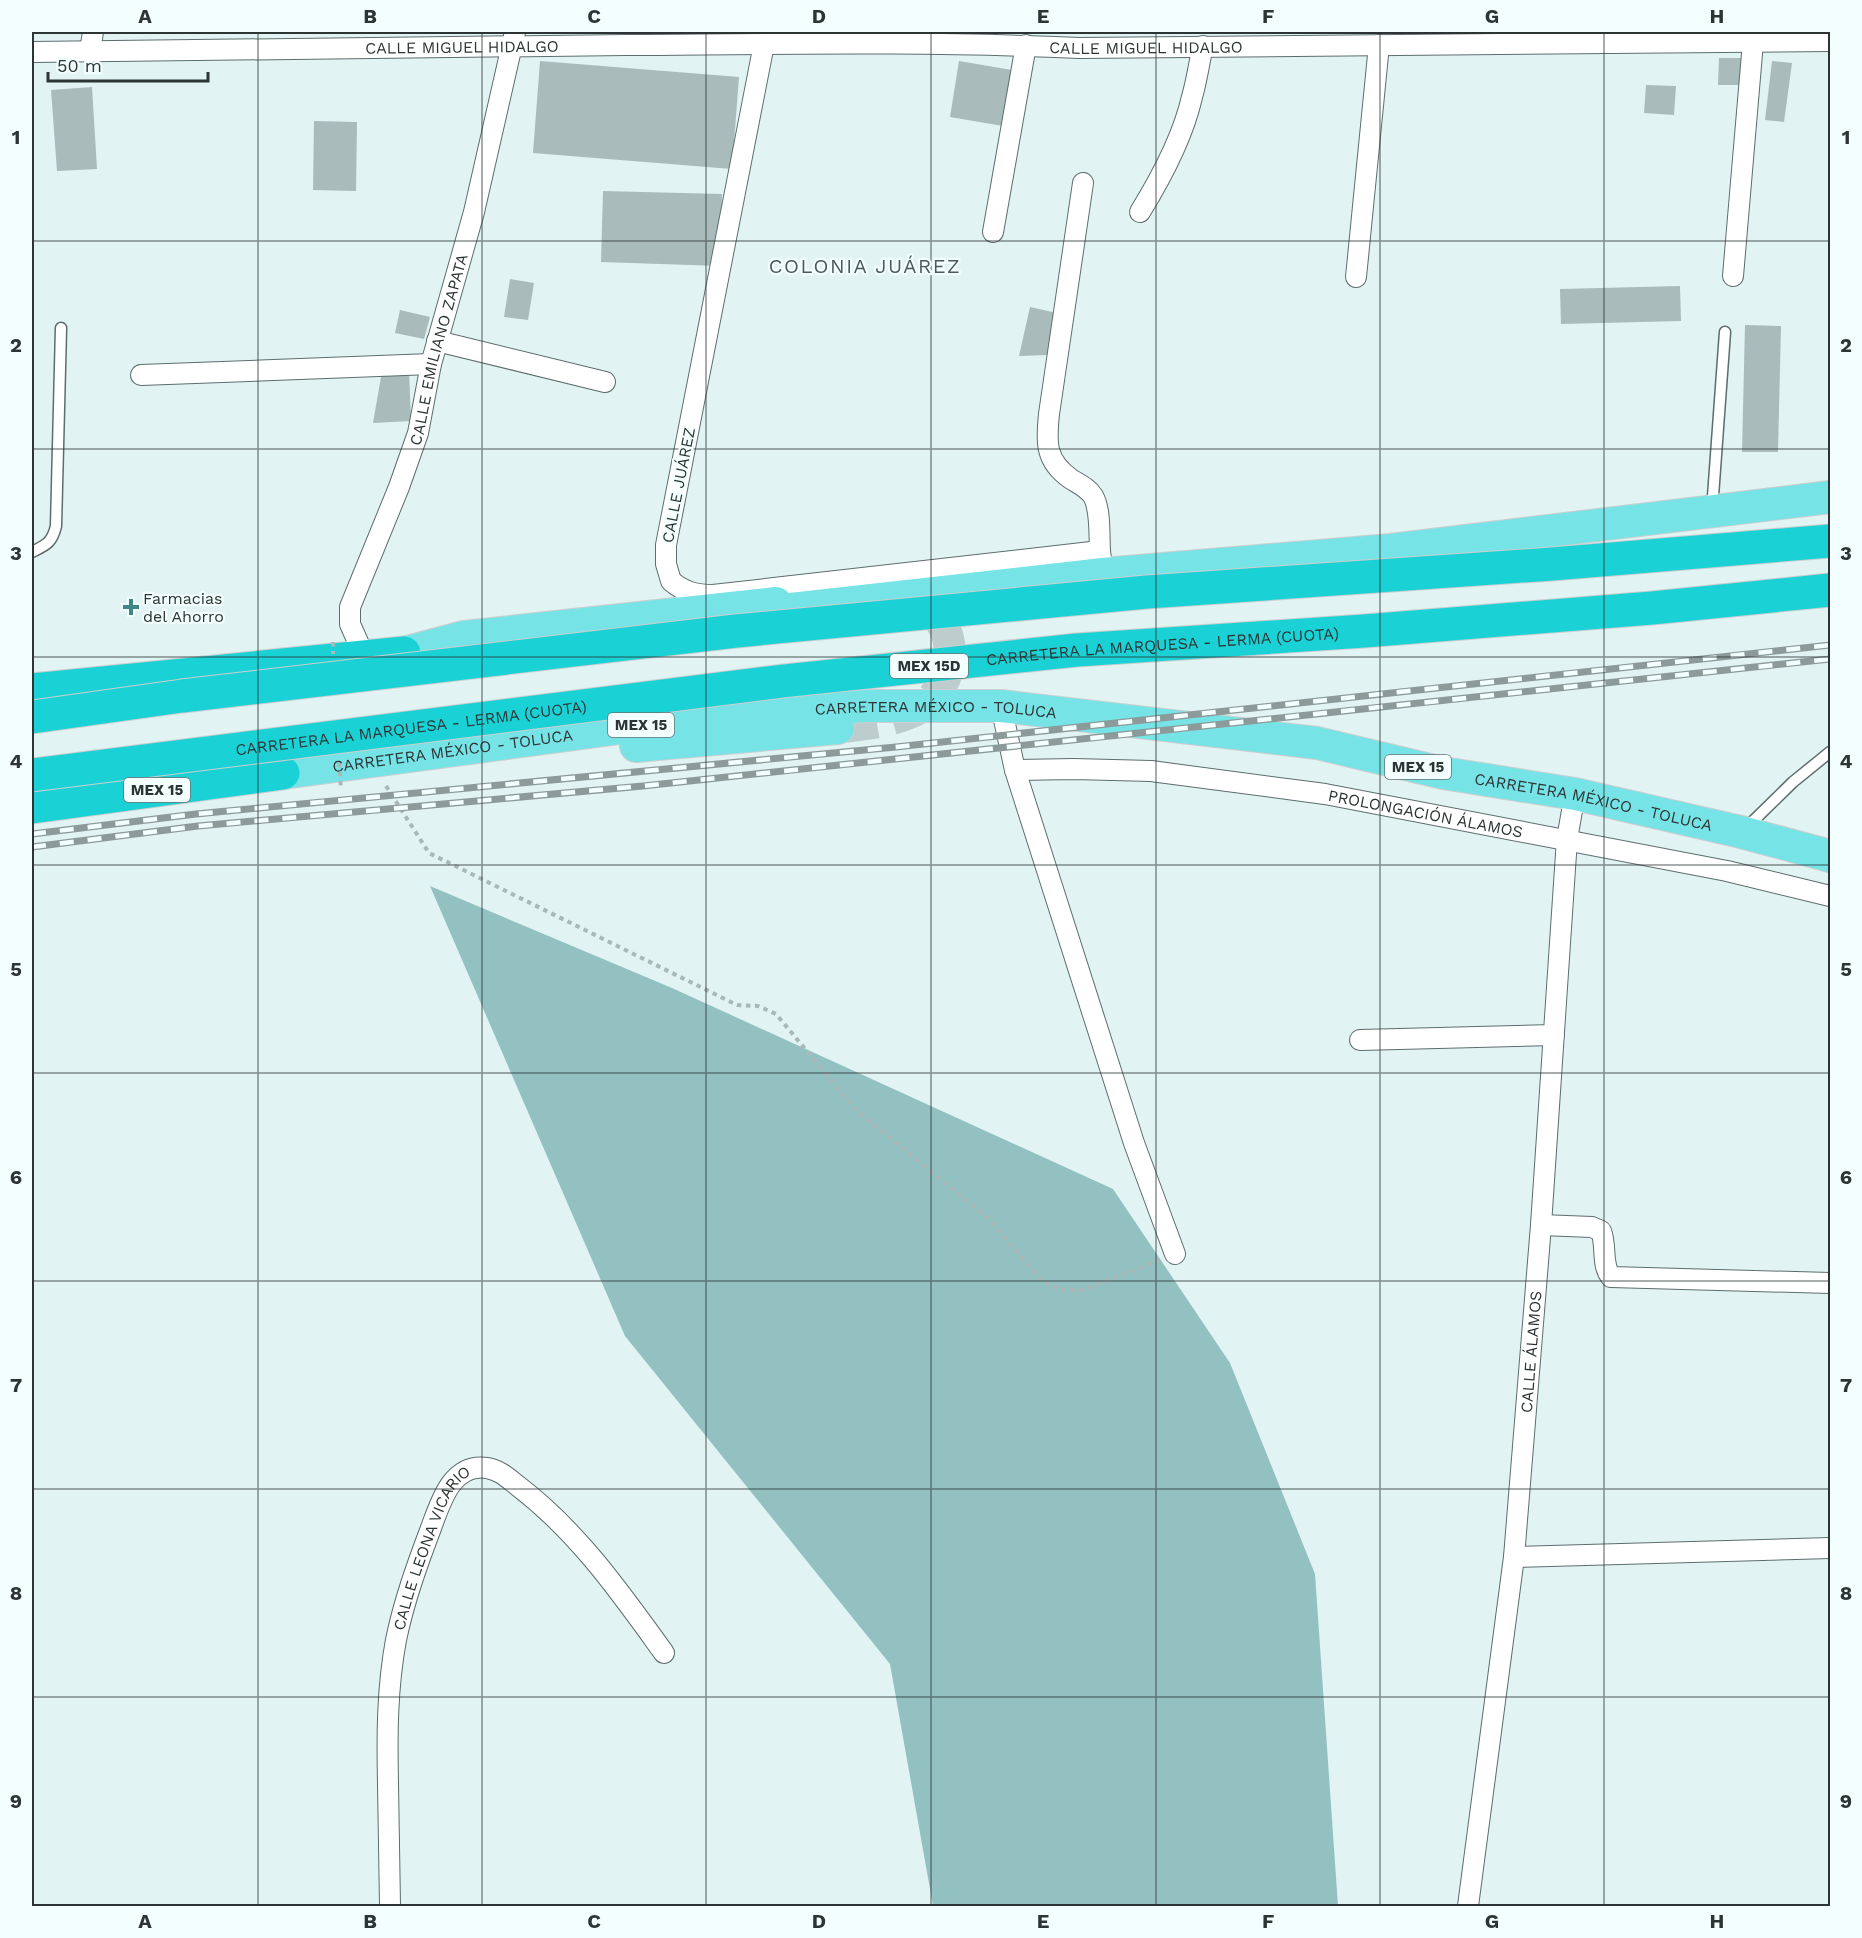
<svg xmlns="http://www.w3.org/2000/svg" width="1862" height="1938" font-family="'Work Sans',sans-serif">
<rect width="100%" height="100%" fill="#e1f3f3"/>
<path fill="#93c1c2" d="M430,886L672,988L1113,1189L1230,1363L1315,1574L1338,1906H933L890,1664L625,1336Z"/>
<path fill="#aabbbc" d="M1719,58H1745V85H1718Z
M540,61L739,77L732,169L533,153Z
M959,61L1012,70L1003,126L950,117Z
M1772,61L1792,63L1784,122L1765,120Z
M1646,85L1676,86L1674,115L1644,113Z
M92,87L97,169L57,171L51,90Z
M314,121L357,122L356,191L313,190Z
M603,191L722,194L720,266L601,262Z
M510,279L534,283L528,320L504,317Z
M1680,286L1681,321L1561,324L1560,289Z
M1030,307L1057,313L1047,355L1019,356Z
M400,310L430,317L424,339L395,333Z
M1745,325L1781,326L1778,452H1742Z
M409,369L411,421L373,423L382,371Z"/>
<g fill="none" stroke-linecap="round" stroke-linejoin="round">
<path stroke="#bdcdcd" stroke-width="32" stroke-dasharray="32 16" stroke-linecap="butt" d="M845,727C874,723 903,720 928,703C932,700 935,694 939,689C960,657 950,617 916,599"/>
<g stroke="#5d6d6d" stroke-width="13">
<path id="service" d="M1712,510L1725,332
M32,552C46,545 52,543 56,526L61,328
M1746,828L1793,782L1830,752"/>
</g>
<g stroke="#5d6d6d" stroke-width="22">
<g id="minor">
<path d="M764,44L666,545V564L671,581C684,592 696,595 713,595L1100,551L1103,574"/>
<path d="M90,51L93,32"/>
<path id="s1" d="M32,52C230,49 428,47 626,45C777,44 929,41 1079,48L1830,41"/>
<path d="M1083,183L1049,414C1046,442 1045,461 1071,479C1079,484 1088,488 1093,496C1101,509 1099,536 1100,551"/>
<path d="M1140,212C1161,178 1183,137 1192,97C1197,80 1199,63 1203,46"/>
<path d="M993,232L1026,45"/>
<path d="M1733,276L1753,42"/>
<path d="M1356,277L1379,45"/>
<path d="M437,341L605,382"/>
<path d="M141,375L431,364"/>
<path id="s2" d="M365,658L350,624V607L399,487L418,433L431,364L474,212L515,32"/>
<path d="M1001,706L1015,770L1134,1143L1175,1254"/>
<path id="s3" d="M1015,770L1074,769L1151,771L1325,794L1727,871L1830,896"/>
<path d="M1360,1040L1554,1035"/>
<path d="M1541,1225L1592,1227L1601,1231C1607,1246 1601,1265 1611,1277L1830,1283"/>
<path d="M1514,1557L1830,1548"/>
<path id="s4" d="M390,1906C389,1866 389,1825 388,1784C387,1736 387,1688 396,1640C404,1601 417,1565 431,1528C441,1501 452,1463 487,1468C500,1470 509,1479 518,1486C578,1532 620,1592 664,1653"/>
<path id="s5" d="M1468,1906L1514,1557L1541,1225L1567,839L1575,794"/>
</g>
</g>
<g stroke="#cdcece" stroke-width="34">
<g id="primary">
<path d="M755,613L1103,574L1391,550L1830,497"/>
<path d="M404,653L464,637L776,603"/>
<path d="M636,746L838,728"/>
<path id="s6" d="M283,773L732,713L868,706H1001L1317,743L1443,773L1575,794L1741,832L1830,856"/>
</g>
</g>
<g stroke="#cdcece" stroke-width="35">
<path id="motorway" d="M32,690L404,653
M32,807L283,773"/>
</g>
<path stroke="#aab8b8" stroke-width="4" stroke-dasharray="4.5 4.5" stroke-linecap="butt" d="M386,786L429,853L737,1005L758,1006L776,1014L856,1110L987,1217L1042,1281L1061,1290H1083L1159,1260"/>
<use href="#service" stroke="#fff" stroke-width="10"/>
<use href="#minor" stroke="#fff" stroke-width="20"/>
<use href="#primary" stroke="#76e4e6" stroke-width="32"/>
<use href="#motorway" stroke="#1ad2d6" stroke-width="33"/>
<g stroke="#8d9a9a" stroke-width="7">
<path id="rail" d="M32,834L196,814L896,747L1830,645
M32,847L198,826L643,786L1830,659"/>
</g>
<use href="#rail" stroke="#f3fefe" stroke-width="4.5" stroke-dasharray="14" stroke-linecap="butt"/>
<g stroke="#cdcece" stroke-width="35" stroke-linecap="butt">
<g id="motorway-bridge">
<path d="M32,717L182,696L736,631L1147,592L1552,564L1830,541"/>
<path id="s7" d="M32,775L783,681L1077,650L1364,631L1652,608L1830,590"/>
</g>
</g>
<path stroke="#aab8b8" stroke-width="4" stroke-dasharray="4.5 4.5" stroke-linecap="butt" d="M333,642V654
M339,763L341,789"/>
<use href="#motorway-bridge" stroke="#1ad2d6" stroke-width="33"/>
</g>
<path fill="none" stroke="#2d3434" stroke-width="1.5" stroke-opacity="0.55" d="M258,32V1906M482,32V1906M706,32V1906M931,32V1906M1156,32V1906M1380,32V1906M1604,32V1906M32,241H1830M32,449H1830M32,657H1830M32,865H1830M32,1073H1830M32,1281H1830M32,1489H1830M32,1697H1830"/>
<path fill="#3e8688" stroke="#f3fefe" stroke-width="2" d="M128 598h6v6h6v6h-6v6h-6v-6h-6v-6h6z"/>
<g text-anchor="middle" stroke-width="4.5" stroke-linejoin="round" paint-order="stroke">
<g fill="#f3fefe" stroke="#687171" stroke-width="1.5">
<rect x="890" y="654" width="78" height="24" rx="4.5"/>
<rect x="608" y="713" width="66" height="24" rx="4.5"/>
<rect x="1385" y="755" width="66" height="24" rx="4.5"/>
<rect x="124" y="778" width="66" height="24" rx="4.5"/>
</g>
<g font-size="15" font-weight="bold" fill="#2d3434">
<text x="929" y="671">MEX 15D</text>
<text x="641" y="730">MEX 15</text>
<text x="1418" y="772">MEX 15</text>
<text x="157" y="795">MEX 15</text>
</g>
<g font-size="16" fill="#2d3434" stroke="#f3fefe">
<text dy="6" stroke="none"><textPath href="#s1" startOffset="1114">CALLE MIGUEL HIDALGO</textPath></text>
<text dy="6" stroke="none"><textPath href="#s1" startOffset="430">CALLE MIGUEL HIDALGO</textPath></text>
<text dy="6" stroke="none"><textPath href="#s2" startOffset="327">CALLE EMILIANO ZAPATA</textPath></text>
<text transform="translate(678 485) rotate(-79)" y="6">CALLE JUÁREZ</text>
<text dy="6" stroke="none"><textPath href="#s7" startOffset="1138">CARRETERA LA MARQUESA - LERMA (CUOTA)</textPath></text>
<text dy="6" stroke="none"><textPath href="#s6" startOffset="657">CARRETERA MÉXICO - TOLUCA</textPath></text>
<text dy="6" stroke="none"><textPath href="#s7" startOffset="382">CARRETERA LA MARQUESA - LERMA (CUOTA)</textPath></text>
<text dy="6" stroke="none"><textPath href="#s6" startOffset="171">CARRETERA MÉXICO - TOLUCA</textPath></text>
<text dy="6" stroke="none"><textPath href="#s6" startOffset="1323">CARRETERA MÉXICO - TOLUCA</textPath></text>
<text dy="6" stroke="none"><textPath href="#s3" startOffset="414">PROLONGACIÓN ÁLAMOS</textPath></text>
<text dy="6" stroke="none"><textPath href="#s5" startOffset="558">CALLE ÁLAMOS</textPath></text>
<text dy="6" stroke="none"><textPath href="#s4" startOffset="366">CALLE LEONA VICARIO</textPath></text>
</g>
<g font-size="16" fill="#2d3434" stroke="#f3fefe" text-anchor="start">
<text x="143" y="604">Farmacias<tspan x="143" dy="18">del Ahorro</tspan></text>
</g>
<g font-size="20" letter-spacing="1.5" fill="#4a5959" stroke="#f3fefe">
<text x="865" y="273">COLONIA JUÁREZ</text>
</g>
</g>
<rect width="1862" height="1938" fill="none" stroke="#f3fefe" stroke-width="66"/>
<path d="M48 72v9h160v-9" fill="none" stroke="#2d3434" stroke-width="3"/>
<text x="57" y="72" font-size="18" fill="#2d3434" stroke="#f3fefe" stroke-width="4.5" paint-order="stroke">50 m</text>
<rect x="33" y="33" width="1796" height="1872" fill="none" stroke="#2d3434" stroke-width="2"/>
<g font-size="20" text-anchor="middle" font-weight="bold" fill="#2d3434">
<text x="145" y="23">A</text>
<text x="370" y="23">B</text>
<text x="594" y="23">C</text>
<text x="819" y="23">D</text>
<text x="1043" y="23">E</text>
<text x="1268" y="23">F</text>
<text x="1492" y="23">G</text>
<text x="1717" y="23">H</text>
<text x="16" y="144">1</text>
<text x="1846" y="144">1</text>
<text x="16" y="352">2</text>
<text x="1846" y="352">2</text>
<text x="16" y="560">3</text>
<text x="1846" y="560">3</text>
<text x="16" y="768">4</text>
<text x="1846" y="768">4</text>
<text x="16" y="976">5</text>
<text x="1846" y="976">5</text>
<text x="16" y="1184">6</text>
<text x="1846" y="1184">6</text>
<text x="16" y="1392">7</text>
<text x="1846" y="1392">7</text>
<text x="16" y="1600">8</text>
<text x="1846" y="1600">8</text>
<text x="16" y="1808">9</text>
<text x="1846" y="1808">9</text>
<text x="145" y="1928">A</text>
<text x="370" y="1928">B</text>
<text x="594" y="1928">C</text>
<text x="819" y="1928">D</text>
<text x="1043" y="1928">E</text>
<text x="1268" y="1928">F</text>
<text x="1492" y="1928">G</text>
<text x="1717" y="1928">H</text>
</g>
</svg>
